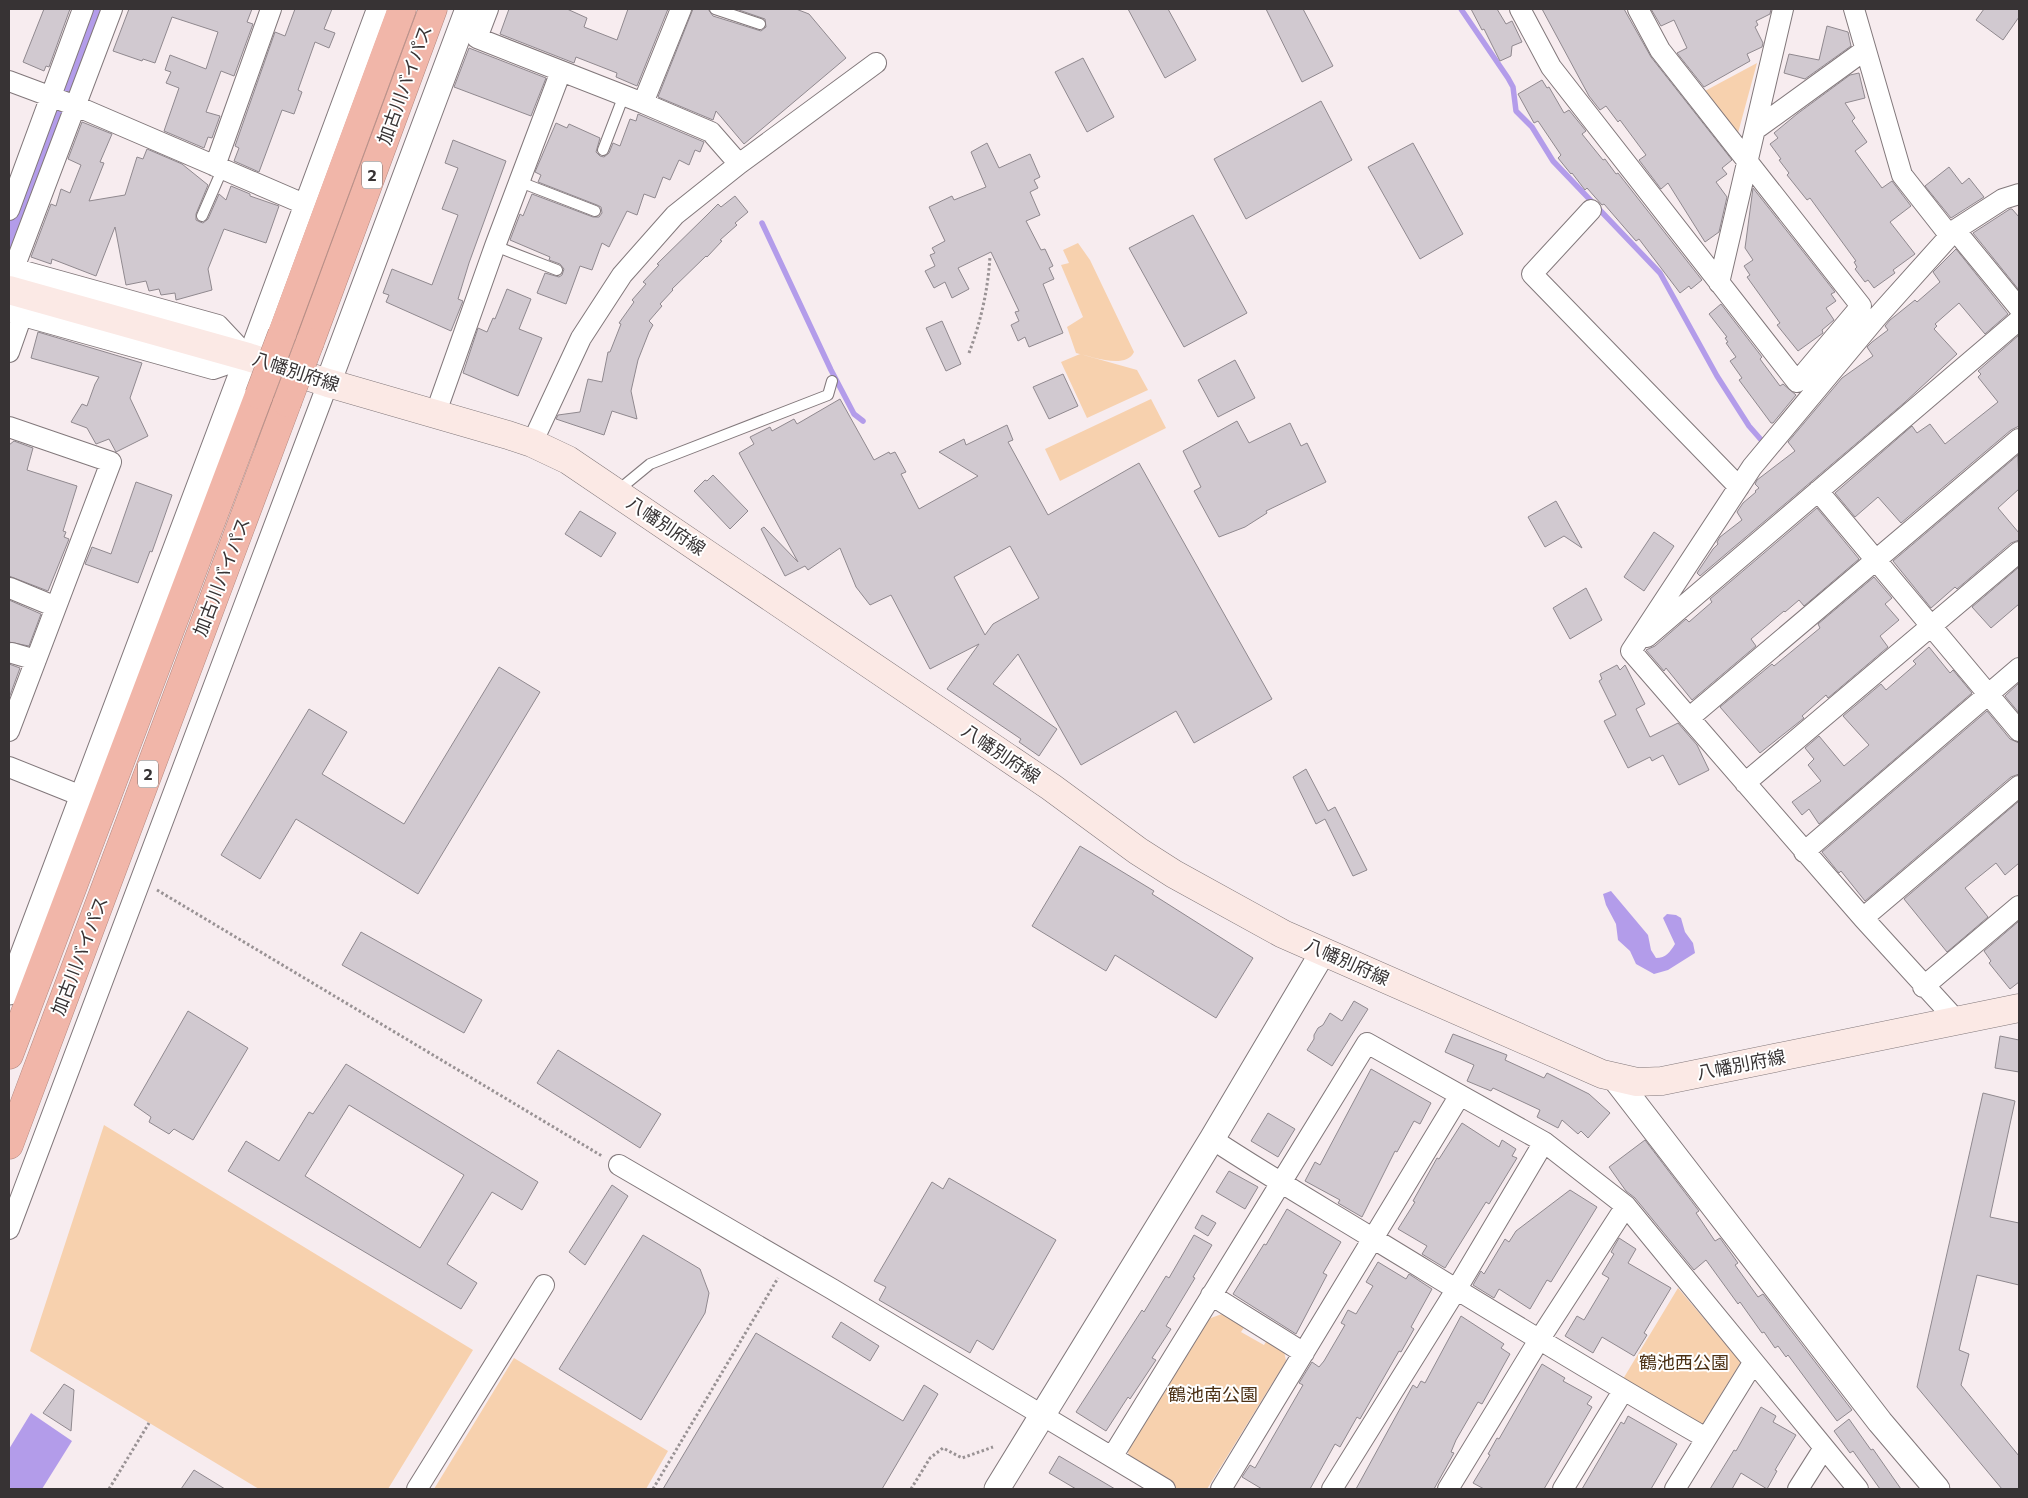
<svg xmlns="http://www.w3.org/2000/svg" width="2028" height="1498" font-family="Commissioner,'Noto Sans JP',sans-serif">
<rect width="100%" height="100%" fill="#f7ecef"/>
<path fill="#f7d1ae" d="M1757,63L1738,133L1703,92Z
M1078,243L1090,260L1134,352C1126,370 1090,356 1076,353L1067,327L1083,317L1061,265L1069,263L1063,250Z
M1080,354L1137,370L1148,390L1087,418L1061,362Z
M1151,399L1166,428L1060,481L1045,449Z
M104,1125L473,1350L388,1489H259L30,1351Z
M1678,1288L1741,1362L1702,1425L1623,1379Z
M1222,1314L1245,1326L1241,1332L1264,1345L1267,1340L1284,1351L1286,1361L1207,1489H1178L1129,1460L1128,1450L1208,1319Z
M514,1358L668,1451L646,1489H434Z"/>
<path fill="#b39cea" d="M1611,891L1648,935L1651,950L1656,958C1666,958 1670,952 1675,944L1663,918L1667,914L1676,915L1681,918L1685,932L1693,943L1695,953L1668,970L1654,974L1636,964L1630,951L1618,940L1616,924L1606,905L1603,894Z
M31,1413L72,1441L42,1489H12L9,1487V1449Z"/>
<g fill="none" stroke-linecap="round" stroke-linejoin="round">
<path stroke="#b39cea" stroke-width="5.5" d="M1461,9L1508,78L1513,87L1516,111L1532,127L1553,161L1660,273L1717,376L1749,426L1763,442
M762,223L831,370L854,414L863,421"/>
<path stroke="#b39cea" stroke-width="35" d="M9,245L98,9"/>
</g>
<path fill="#d1c9d0" stroke="#90898f" fill-rule="evenodd" d="M44,9H70L49,67L46,66L44,71L23,62Z
M129,9H252L247,22L253,24L234,76L221,71L206,112L220,116L212,138L208,137L204,148L164,131L179,88L166,83L171,72L165,70L170,55L206,69L218,32L172,17L155,63L143,59L142,61L113,51Z
M295,9H332L324,29L335,33L329,48L315,42L298,90L302,92L294,114L282,110L259,172L234,161L239,148L235,146L275,32L285,36Z
M509,9H567L587,18L584,27L617,40L628,9H668L637,86L616,77L617,73L576,57L574,63L500,34Z
M693,9H708L713,16L761,31L766,27L765,19L736,9H796L809,14L846,58L744,144L716,111L713,120L658,97Z
M1128,9H1168L1196,60L1165,78Z
M1266,9H1303L1333,66L1302,82Z
M1471,9H1497L1506,24L1512,21L1522,42L1512,46L1511,56L1500,61L1484,29L1482,30Z
M1542,9H1624L1651,57L1732,160L1722,168L1727,174L1716,182L1727,197L1719,232L1705,242L1668,183L1661,189L1639,160L1646,155L1620,120L1618,122L1606,106L1600,110L1589,96Z
M1651,9H1771L1770,14L1756,21L1758,25L1755,27L1763,43L1762,47L1747,54L1750,61L1704,87L1677,53L1687,48L1674,20L1661,26Z
M1984,9H2019V17L2003,40L1976,20Z
M1827,26L1848,32L1851,46L1805,79L1784,73L1789,54L1819,60Z
M469,48L546,78L531,116L454,87Z
M1083,58L1114,117L1087,132L1055,72Z
M1859,73L1865,98L1845,103L1855,118L1852,121L1867,142L1855,151L1882,188L1892,181L1911,206L1890,222L1915,254L1893,270L1895,273L1874,288L1868,280L1865,282L1855,269L1857,267L1854,262L1856,261L1810,198L1807,200L1787,175L1789,173L1779,160L1781,159L1770,144L1778,138L1774,133L1797,114L1850,75Z
M1542,80L1547,88L1549,87L1564,113L1569,110L1586,131L1582,134L1603,160L1605,159L1616,174L1618,173L1702,280L1691,289L1689,286L1680,293L1639,239L1636,241L1604,204L1602,205L1587,188L1585,190L1572,173L1571,174L1558,158L1561,155L1538,121L1534,123L1518,94Z
M1321,101L1352,160L1246,219L1214,159Z
M638,114L704,142L700,152L695,150L689,165L679,160L670,180L663,177L655,198L644,194L637,215L627,211L609,247L602,243L592,270L580,266L566,304L537,293L545,273L559,277L562,275L564,269L560,264L549,260L550,257L510,240L520,214L523,216L532,194L593,217H599L602,213L601,207L597,205L538,182L541,175L535,172L556,123L567,128L569,124L600,138L596,152L600,156L604,157L609,153L613,143L620,146L630,119L636,121Z
M82,122L112,134L100,162L104,163L89,201L125,195L137,157L143,159L147,149L182,164L208,185L196,214V220L200,222L203,223L208,219L219,194L226,200L231,186L250,194V196L279,206L266,243L224,229L208,269L212,290L176,300L175,293L161,295L159,289L149,291L146,281L126,285L115,227L96,276L52,259L51,264L31,257L51,204L56,206L61,189L70,193L81,165L68,159Z
M453,140L506,161L469,263L458,299L463,301L451,331L386,302L389,295L383,293L392,269L432,285L458,215L442,209L458,168L445,163Z
M987,143L999,168L1030,154L1040,177L1034,180L1038,188L1030,192L1040,215L1026,221L1041,250L1045,249L1053,266L1049,268L1054,279L1043,284L1063,333L1029,347L1025,337L1018,341L1011,325L1019,321L1015,312L1019,311L991,252L958,268L969,289L952,298L945,282L934,288L925,271L935,266L930,255L935,253L932,248L945,241L929,207L952,196L954,200L986,187L971,152Z
M1413,143L1463,234L1420,259L1368,167Z
M1949,167L1962,184L1969,178L1984,197L1951,218L1925,186Z
M1753,188L1835,292L1831,294L1836,301L1826,308L1834,320L1822,330L1823,333L1798,351L1777,325L1780,323L1747,277L1750,275L1744,266L1753,260L1745,248Z
M735,196L748,212L735,223L737,225L720,240L722,241L707,257L706,256L672,289L673,290L660,304L662,306L649,321L653,325L649,332L638,360L631,391L637,419L612,411L604,435L556,419L558,415L580,412L588,379L602,382L608,352H610L621,324L619,323L634,302L632,300L646,284L643,282L659,265L657,264L707,215L718,204L721,207Z
M2010,209H2012L2019,217V290L1973,233Z
M1193,215L1247,313L1184,347L1129,248Z
M1956,249L2008,314L1985,334L1959,303L1935,324L1937,326L1934,329L1957,354L1904,403L1700,576L1697,573L1713,549L1718,544L1717,542L1720,537L1742,520L1737,512L1743,503L1756,492L1755,491L1759,488L1755,484L1757,480L1795,451L1788,442L1842,378L1873,356L1867,347L1872,342L1888,330L1885,326L1890,320L1915,300L1917,302L1940,282L1933,272Z
M507,289L531,299L519,329L542,338L518,396L463,373L478,328L487,332L493,318L495,319Z
M1721,304L1762,357L1760,359L1780,386L1783,384L1796,395L1773,423H1771L1739,380L1742,378L1730,361L1736,357L1726,343L1728,342L1725,338L1727,337L1709,314Z
M942,321L961,364L946,371L926,328Z
M38,332L142,363L130,398L148,436L116,452L109,439L96,444L87,428L71,422L82,404L87,406L95,384L99,377L31,358Z
M2019,335V426L2011,430L1901,523L1878,497L1855,517L1835,493L1912,426L1917,433L1930,424L1945,444L1998,402L1978,377L1981,374L1978,371Z
M1235,360L1255,398L1218,417L1198,380Z
M1063,374L1078,406L1049,419L1033,387Z
M840,399L874,460L889,452L890,454L895,452L906,472L901,474L919,509L978,476L939,452L964,439L966,445L1007,425L1013,440L1008,442L1048,515L1139,463L1272,699L1194,743L1176,711L1081,765L1018,654L993,684L1057,729L1039,756L1019,742L1021,739L947,689L979,644L930,669L891,595L870,605L856,587L840,548L808,570L805,566L785,576L761,529L764,527L798,562L739,453L754,444L750,437L770,427L772,431L794,419L797,424ZM1010,546L1039,598L993,624L985,635L954,577Z
M1237,421L1249,443L1290,423L1301,446L1307,443L1326,482L1266,511L1267,513L1245,527L1219,537L1194,491L1201,487L1183,451Z
M14,441L33,448L27,470L77,486L63,531L66,532L64,537L69,539L48,591L9,576V445Z
M2018,455L2019,489L1998,508L2019,533V540L2011,543L1957,589L1955,587L1931,608L1893,561Z
M713,475L748,511L730,529L694,491L705,480L707,481Z
M136,482L172,495L152,552L150,551L138,583L85,564L92,547L111,554Z
M1556,501L1582,548L1564,536L1545,547L1528,517Z
M1817,508L1859,559L1804,606L1799,600L1785,612L1784,611L1751,639L1756,646L1692,700L1666,668L1664,671L1646,650L1655,646L1686,619L1689,622L1712,602L1710,599Z
M580,511L616,533L601,557L565,534Z
M1654,532L1674,546L1644,591L1624,577Z
M2019,567V604L1991,628L1972,607Z
M1874,577L1892,598L1885,604L1899,620L1880,636L1888,647L1828,698L1826,695L1802,716L1804,718L1760,753L1720,707L1772,664L1774,666L1820,628L1818,624Z
M1586,588L1602,620L1570,639L1553,608Z
M9,600L41,614L29,646L9,642Z
M1929,647L1950,673L1953,670L1972,693L1819,824L1809,809L1802,815L1792,802L1821,781L1808,765L1814,759L1805,748L1819,736L1844,766L1869,745L1843,716L1881,684L1886,690L1916,664L1913,661Z
M9,664L20,668L9,698Z
M1617,665L1620,670L1625,665L1645,704L1636,709L1650,737L1678,723L1697,745L1709,770L1679,785L1663,755L1652,761L1650,757L1628,768L1604,721L1616,715L1599,681L1602,679L1600,674Z
M499,667L540,692L418,894L296,819L260,879L221,855L309,709L347,732L322,774L404,824Z
M2019,683V713L2005,696Z
M1987,711L2010,739L2019,743V774L2011,777L1865,901L1841,871L1839,873L1822,852Z
M1306,769L1328,811L1335,807L1367,870L1353,876L1325,819L1316,824L1293,777Z
M2019,801V863L2005,875L1996,863L1965,888L1988,917L1947,952L1904,899Z
M1080,846L1154,891L1152,894L1253,958L1216,1018L1115,955L1106,971L1032,926Z
M2019,921V982L2010,989L1989,963L1991,961L1984,951Z
M361,932L482,1000L464,1033L342,965Z
M1354,1001L1368,1009L1332,1066L1307,1050L1314,1039V1035L1318,1028L1323,1025L1330,1013L1342,1021Z
M188,1011L248,1048L193,1140L174,1129L169,1134L149,1122L151,1117L134,1105Z
M1453,1034L1507,1055L1505,1060L1544,1078L1547,1073L1589,1094L1610,1113L1588,1138L1581,1131L1578,1134L1562,1120L1558,1128L1537,1117L1540,1110L1493,1088L1491,1091L1467,1081L1474,1065L1445,1052Z
M2000,1036L2019,1040V1072L1995,1068Z
M558,1050L661,1114L640,1148L537,1083Z
M346,1064L538,1182L522,1210L492,1192L447,1264L477,1283L461,1309L228,1171L246,1141L279,1161L309,1112L313,1114ZM349,1105L464,1175L420,1248L305,1176Z
M1371,1069L1431,1103L1420,1124L1414,1121L1397,1152L1395,1151L1362,1217L1338,1203L1340,1200L1305,1181L1315,1162L1320,1165Z
M1983,1093L2015,1101L1990,1217L2019,1223V1285L1977,1275L1959,1350L1969,1354L1961,1385L2019,1456V1489H2002L1917,1387Z
M1268,1113L1295,1129L1278,1157L1251,1141Z
M1462,1123L1499,1147L1502,1140L1516,1149L1512,1156L1517,1158L1489,1204L1486,1202L1445,1268L1422,1254L1427,1246L1398,1229L1415,1202L1413,1201L1437,1158L1439,1159Z
M1645,1140L1699,1211L1696,1213L1715,1241L1720,1238L1738,1263L1735,1265L1758,1297L1763,1294L1852,1410L1837,1421L1788,1355L1786,1357L1778,1346L1775,1348L1764,1332L1762,1333L1740,1302L1738,1304L1706,1260L1694,1270L1635,1198L1626,1191L1609,1167Z
M1229,1171L1258,1187L1245,1209L1216,1192Z
M949,1178L1056,1240L993,1350L977,1340L970,1353L879,1300L886,1287L874,1281L932,1182L943,1189Z
M612,1185L628,1196L585,1265L569,1252Z
M1570,1190L1597,1207L1551,1282L1547,1280L1530,1309L1499,1289L1494,1298L1473,1285L1481,1271L1484,1274L1505,1239L1509,1242L1516,1231Z
M1287,1209L1341,1242L1323,1273L1327,1275L1296,1334L1233,1294L1264,1244L1266,1245Z
M1202,1215L1216,1223L1208,1236L1195,1228Z
M643,1235L700,1269L709,1293L705,1313L641,1420L559,1369Z
M1194,1235L1212,1245L1193,1277L1195,1278L1166,1326L1171,1329L1152,1358L1156,1360L1130,1399L1128,1397L1106,1431L1076,1412L1142,1310L1144,1312L1166,1276L1169,1278Z
M1619,1238L1636,1249L1628,1263L1671,1288L1644,1333L1647,1335L1634,1356L1602,1337L1593,1353L1565,1336L1577,1316L1584,1320L1609,1278L1602,1274L1614,1254L1611,1252Z
M1378,1262L1406,1279L1409,1274L1432,1289L1411,1327L1414,1329L1401,1352L1399,1351L1360,1419L1357,1417L1340,1447L1335,1444L1310,1489H1262L1242,1477L1250,1465L1255,1468L1303,1385L1299,1383L1312,1362L1319,1367L1324,1361L1345,1325L1341,1323L1348,1310L1356,1314L1373,1286L1366,1282Z
M1461,1316L1504,1344L1501,1348L1510,1354L1482,1404L1478,1402L1456,1440L1451,1452L1454,1453L1434,1489H1356L1413,1385L1417,1388L1421,1381L1425,1383Z
M841,1322L879,1346L870,1361L832,1337Z
M756,1333L903,1421L924,1385L938,1394L882,1489H663Z
M1542,1364L1565,1378L1563,1381L1592,1397L1587,1404L1592,1407L1544,1489H1484L1473,1483L1490,1455L1488,1454L1497,1438L1499,1439Z
M64,1384L74,1390L71,1431L43,1413Z
M1761,1407L1776,1416L1773,1422L1796,1435L1775,1470L1777,1471L1767,1489L1741,1473L1732,1489H1710L1734,1450L1736,1451Z
M1628,1416L1677,1444L1651,1489H1582L1621,1422L1624,1424Z
M1849,1419L1871,1450L1873,1449L1901,1489H1880L1853,1451L1850,1453L1834,1431Z
M1059,1456L1115,1489H1076L1049,1473Z
M194,1470L225,1489H181Z"/>
<g fill="none" stroke-linecap="round" stroke-linejoin="round">
<g stroke="#82787b" stroke-width="12">
<path id="service" d="M715,9L760,24
M603,150L624,95
M520,182L595,211
M202,216L222,170
M495,246L557,270
M616,492L650,464L828,395L832,381"/>
</g>
<g stroke="#82787b" stroke-width="22">
<path id="minor" d="M488,9L477,38L643,103L711,132L739,164
M1520,9L1551,67L1797,382L1861,306L1660,50L1638,9
M1854,9L1902,175L1950,236
M9,81L76,106L304,204
M643,103L681,9
M1756,129L1865,50
M215,166L271,9
M9,210L83,9
M1591,210L1532,274L1739,487
M1955,230L2019,308
M9,267L218,325L248,357
M14,268L112,9
M1719,283L1783,9
M9,312L213,369L248,357
M9,352L22,315
M248,357L377,9
M435,415L495,246L561,71
M9,427L111,462L9,731
M532,443L581,338L622,275L675,215L739,164L876,63
M1818,491L2019,731
M10,588L56,607
M1647,637L2019,320
M12,653L36,660
M1689,718L2019,439
M9,767L84,797
M1745,783L2019,552
M1804,852L2019,668
M1863,918L2019,786
M1923,987L2019,906
M1957,1021L1863,918L1631,651L1752,467L1877,317L1955,230L2003,199L2019,194
M1212,1139C1265,1174 1320,1206 1374,1239C1484,1306 1594,1374 1706,1438
M619,1165L832,1289L1165,1489
M9,1229L328,383
M1211,1295L1304,1353
M1112,1457L1367,1043L1544,1142L1626,1206L1858,1489
M417,1489L544,1285
M1221,1489L1460,1095
M1332,1489L1456,1290L1544,1142
M1448,1489L1539,1340L1626,1206
M1563,1489L1623,1391
M1675,1489L1753,1363
M1798,1489L1824,1448"/>
</g>
<g stroke="#82787b" stroke-width="27">
<path id="tertiary" d="M328,383L468,9
M9,992L248,357
M1614,1077L1880,1422L1937,1489
M997,1489L1212,1139L1323,952"/>
</g>
<g stroke="#82787b" stroke-width="29">
<path id="secondary" d="M9,290L248,357L328,383L508,435L532,443L568,460L1051,787L1138,851L1174,874L1283,934L1602,1074L1637,1082L1662,1081L2019,1008"/>
</g>
<g stroke="#b08880" stroke-width="29">
<path id="motorway" d="M282,334L402,9
M310,342L433,9
M9,1055L259,395
M9,1145L287,403"/>
</g>
<path stroke="#999294" stroke-width="3" stroke-dasharray="2.5 2.5" stroke-linecap="butt" d="M969,353C981,321 988,290 990,256
M157,890L602,1156
M109,1489L149,1423
M653,1489L778,1278
M911,1489L930,1458L943,1448L962,1458L993,1447"/>
<use href="#service" stroke="#fff" stroke-width="10"/>
<use href="#minor" stroke="#fff" stroke-width="20"/>
<use href="#tertiary" stroke="#fff" stroke-width="25"/>
<use href="#secondary" stroke="#fbe9e5" stroke-width="28"/>
<use href="#motorway" stroke="#f1b6a9" stroke-width="28"/>
<g stroke="#b08880" stroke-width="29" stroke-linecap="butt">
<path id="motorway-bridge" d="M259,395L282,334
M287,403L310,342"/>
</g>
<use href="#motorway-bridge" stroke="#f1b6a9" stroke-width="28"/>
</g>
<g text-anchor="middle" stroke-width="4" stroke-linejoin="round" paint-order="stroke">
<g fill="#fff" stroke="#737071" stroke-width="1">
<rect x="362" y="161.5" width="20" height="27" rx="4"/>
<rect x="138" y="760.5" width="20" height="27" rx="4"/>
</g>
<g font-size="16" font-weight="bold" fill="#373334">
<text x="372" y="181">2</text>
<text x="148" y="780">2</text>
</g>
<g font-size="18" fill="#373334" stroke="#fff">
<text transform="translate(405 85) rotate(-70)" y="6">加古川バイパス</text>
<text transform="translate(296 372) rotate(18)" y="6">八幡別府線</text>
<text transform="translate(666 526) rotate(34)" y="6">八幡別府線</text>
<text transform="translate(222 577) rotate(-69)" y="6">加古川バイパス</text>
<text transform="translate(1001 754) rotate(34)" y="6">八幡別府線</text>
<text transform="translate(80 956) rotate(-69)" y="6">加古川バイパス</text>
<text transform="translate(1347 962) rotate(24)" y="6">八幡別府線</text>
<text transform="translate(1741 1065) rotate(-11)" y="6">八幡別府線</text>
</g>
<g font-size="18" fill="#4b3014" stroke="#fff">
<text x="1684" y="1369">鶴池西公園</text>
<text x="1213" y="1401">鶴池南公園</text>
</g>
</g>
<rect width="2028" height="1498" fill="none" stroke="#373334" stroke-width="20"/>
</svg>
